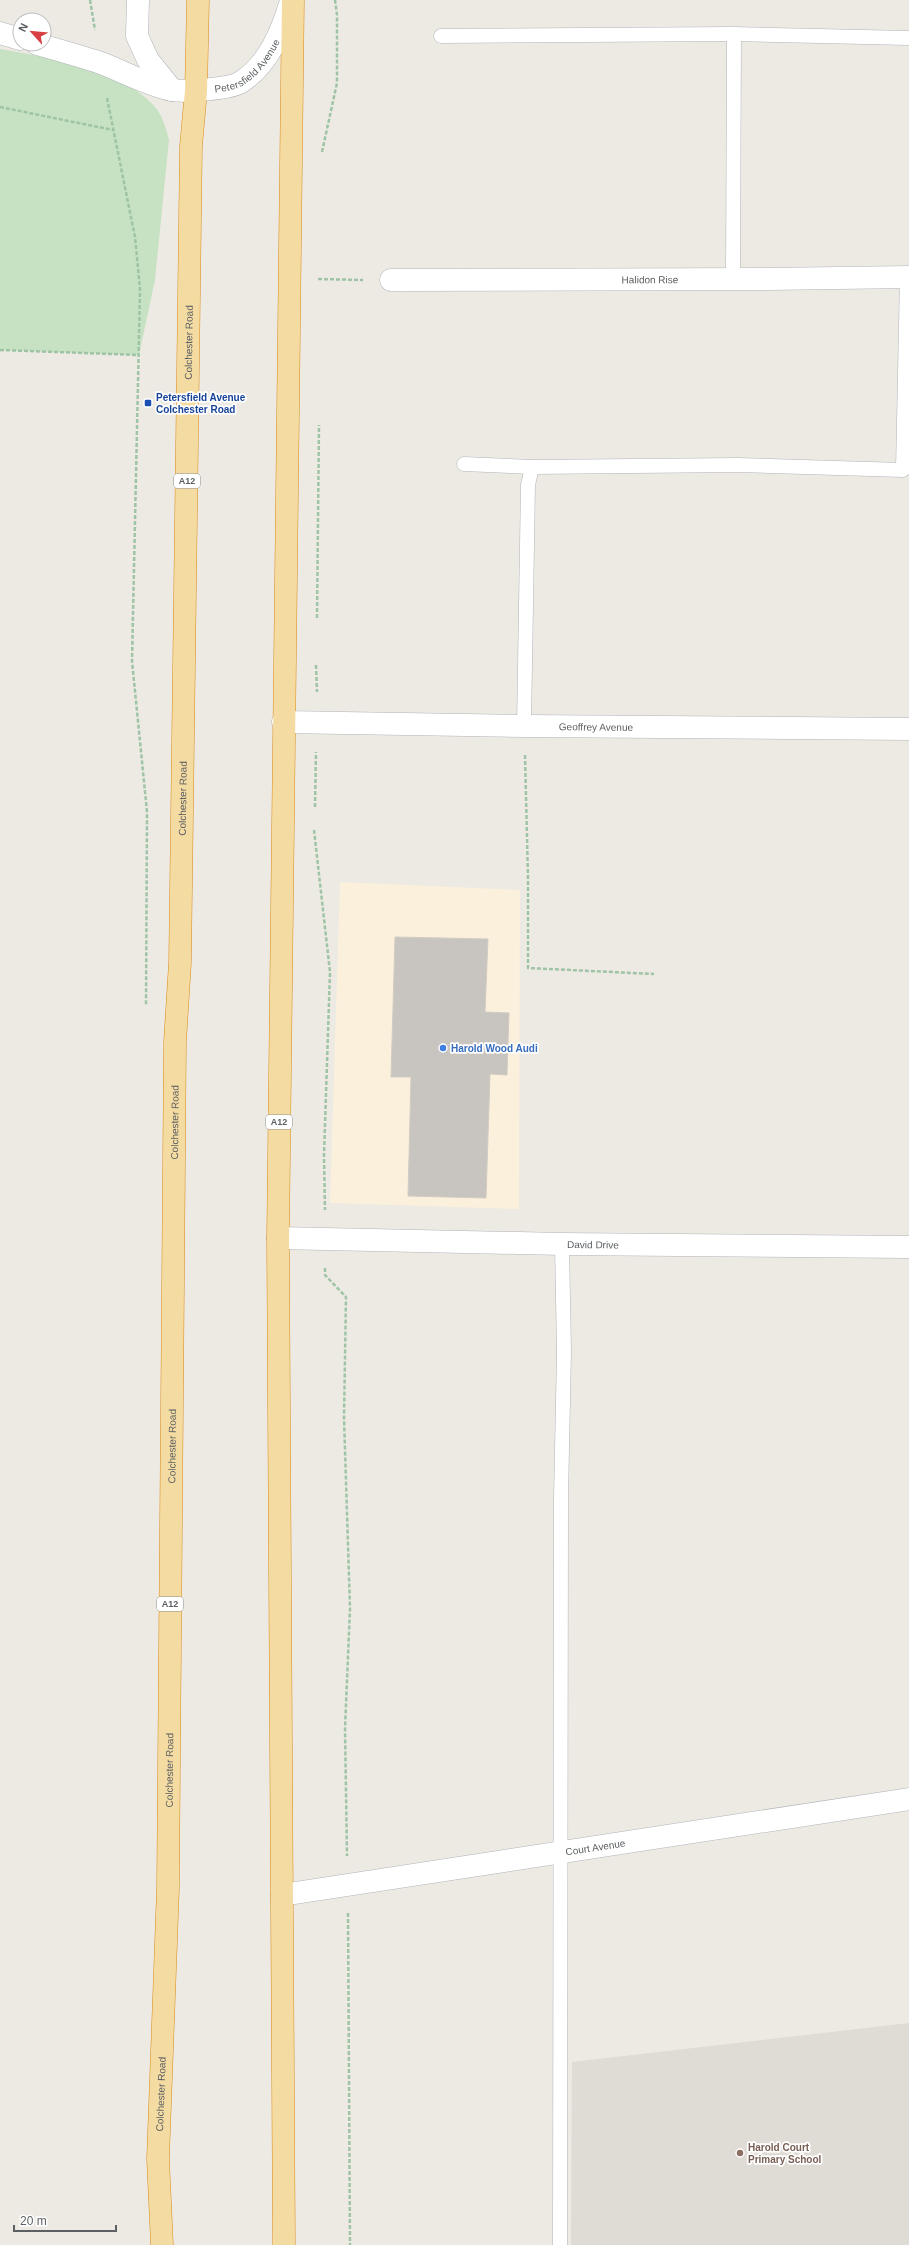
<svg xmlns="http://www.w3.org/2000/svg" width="909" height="2245" font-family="Arial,sans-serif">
<rect width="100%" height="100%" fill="#edeae4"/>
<path fill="#faf0db" d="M340,882L520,890L519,1209L330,1203Z"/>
<path fill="#dfdbd5" d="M909,2023V2245H571L572,2062Z"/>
<path fill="#c6e2c3" d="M0,49C42,56 128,72 155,107C163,116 166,129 169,140L155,280L139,355L0,350Z"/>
<path fill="#c8c5c0" stroke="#d1cbc3" d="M395,937L488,939L485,1012L509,1013L507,1075L490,1074L486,1198L408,1196L411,1077H391Z"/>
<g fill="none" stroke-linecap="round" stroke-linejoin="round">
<g stroke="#b1b4b7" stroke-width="15">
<path id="service" d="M734,34L909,38
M441,36L734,34L733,279
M464,464L532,467
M524,726L528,485L532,467L737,465L903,470L907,277
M560,2245L561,1498L564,1352L562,1244"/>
</g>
<g stroke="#b1b4b7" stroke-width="23">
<g id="minor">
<path id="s1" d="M391,280L767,279L909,277"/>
<path id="s2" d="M283,722L524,726L909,729"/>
<path id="s3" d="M278,1238L562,1244L909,1247"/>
<path id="s4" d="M282,1895L909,1799"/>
</g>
</g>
<g stroke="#b1b4b7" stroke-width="23">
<g id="tertiary">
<path d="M138,0L137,36L148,60L172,90"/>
<path d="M0,33L20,39"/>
<path id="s5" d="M37,44C58,50 80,56 101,63C122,71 150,86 172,90C185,92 231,89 241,82C269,64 282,31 291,1"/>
</g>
</g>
<g stroke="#d98a17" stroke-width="23">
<g id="trunk">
<path id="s6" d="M162,2245L158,2159L168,1888L175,1042L180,963L191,146L196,91L198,0"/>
<path d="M284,2245L278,1238L293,0"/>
</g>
</g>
<path stroke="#9ec4a5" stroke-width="2.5" stroke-dasharray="4 2" stroke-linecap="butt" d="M90,0L95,30
M107,98L135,237L140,289L132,661L147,812L146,1005
M0,107L113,130
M322,152L337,83V15L335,0
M318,279L363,280
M0,350L139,355
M317,618L319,425
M316,665L317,692
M525,755L528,878V968L654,974
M315,807L316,752
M314,830L330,972L324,1155L325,1210
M325,1268V1275L346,1297L344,1418L350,1608L345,1729L347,1856
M348,1913L350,2245"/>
<use href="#service" stroke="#fff" stroke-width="14"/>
<use href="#minor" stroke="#fff" stroke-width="22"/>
<use href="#tertiary" stroke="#fff" stroke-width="22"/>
<use href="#trunk" stroke="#f4dba2" stroke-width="22"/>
</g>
<rect fill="#1a4fb4" stroke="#fff" stroke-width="1.5" x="144" y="399" width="8" height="8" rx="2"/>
<circle fill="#3f7fe0" stroke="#fff" stroke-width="1.5" cx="443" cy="1048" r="4"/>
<circle fill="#8d6e63" stroke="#fff" stroke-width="1.5" cx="740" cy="2153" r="4"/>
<g text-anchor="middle" stroke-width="3.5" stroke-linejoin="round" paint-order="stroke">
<g fill="#fff" stroke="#8d9092" stroke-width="1">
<rect x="174" y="474" width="26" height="14" rx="3"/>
<rect x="266" y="1115" width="26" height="14" rx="3"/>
<rect x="157" y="1597" width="26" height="14" rx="3"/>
</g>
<g font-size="9" font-weight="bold" fill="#5c6063">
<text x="187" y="484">A12</text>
<text x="279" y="1125">A12</text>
<text x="170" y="1607">A12</text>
</g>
<g font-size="10" fill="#5c6063" stroke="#fff">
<text dy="4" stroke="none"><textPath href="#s5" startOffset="227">Petersfield Avenue</textPath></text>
<text dy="4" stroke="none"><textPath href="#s1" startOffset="259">Halidon Rise</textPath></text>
<text dy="4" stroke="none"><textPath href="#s6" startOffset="1903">Colchester Road</textPath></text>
<text dy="4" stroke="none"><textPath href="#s2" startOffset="313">Geoffrey Avenue</textPath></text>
<text dy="4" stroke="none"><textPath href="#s6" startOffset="1447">Colchester Road</textPath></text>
<text dy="4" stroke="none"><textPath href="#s6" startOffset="1123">Colchester Road</textPath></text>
<text dy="4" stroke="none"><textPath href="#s3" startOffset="315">David Drive</textPath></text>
<text dy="4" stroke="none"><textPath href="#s6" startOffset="799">Colchester Road</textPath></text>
<text dy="4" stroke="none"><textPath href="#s6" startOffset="475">Colchester Road</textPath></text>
<text dy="4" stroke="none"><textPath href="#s4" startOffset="317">Court Avenue</textPath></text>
<text dy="4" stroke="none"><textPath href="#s6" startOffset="151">Colchester Road</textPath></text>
</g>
<g font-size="10" font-weight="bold" fill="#164399" stroke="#fff" text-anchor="start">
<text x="156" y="401">Petersfield Avenue<tspan x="156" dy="12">Colchester Road</tspan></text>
</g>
<g font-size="10" font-weight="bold" fill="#366cbe" stroke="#fff" text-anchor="start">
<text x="451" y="1052">Harold Wood Audi</text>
</g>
<g font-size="10" font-weight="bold" fill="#785e54" stroke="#fff" text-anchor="start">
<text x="748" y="2151">Harold Court<tspan x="748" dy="12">Primary School</tspan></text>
</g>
</g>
<g transform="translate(32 32) rotate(297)"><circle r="19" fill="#ffffff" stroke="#bebfc1"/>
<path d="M0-3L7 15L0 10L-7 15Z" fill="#d73f42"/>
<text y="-6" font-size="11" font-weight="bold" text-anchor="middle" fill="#5c6063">N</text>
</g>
<path d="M14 2225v6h102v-6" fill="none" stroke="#5c6063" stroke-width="2"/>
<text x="20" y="2225" font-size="12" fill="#5c6063" stroke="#ffffff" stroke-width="3" paint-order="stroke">20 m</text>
</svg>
